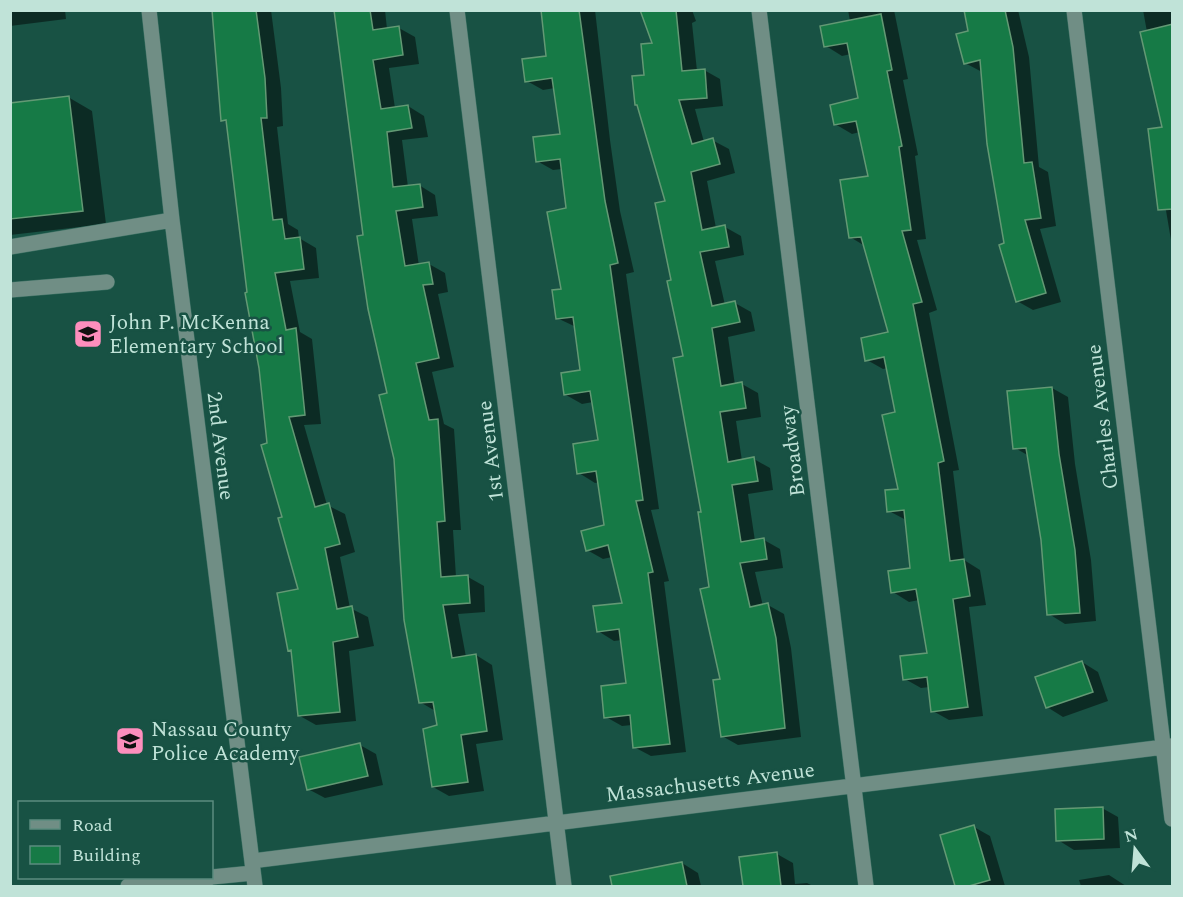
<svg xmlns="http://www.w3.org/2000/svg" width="1183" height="897" font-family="Spectral,serif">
<rect width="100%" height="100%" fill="#185244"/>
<path fill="#0007" d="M10,10H65L66,19L10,26Z
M213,10H271L281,88L283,126L277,127L288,224L298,230L299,238L316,248L319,278L290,281L300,332L312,339L321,424L304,425L327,505L345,514L355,552L340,557L350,608L368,617L374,646L349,651L356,721L316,725L300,716L293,652L290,650L300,590L269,444L228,123L223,120Z
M335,10H385L387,29L399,28L415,37L419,64L389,68L395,108L408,106L424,116L428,137L402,140L408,187L419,185L435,195L438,216L412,219L419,266L429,264L445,273L448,292L438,294L454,367L432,372L444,424L454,429L461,530H453L456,577H468L484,586L485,612L458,614L466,657L476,655L492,665L503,740L476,744L484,791L449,796L433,787L439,726L437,712L420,702L389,394L364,237Z
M542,10H595L610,140L620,211L634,272L626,274L659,509L651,510L669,581L664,582L686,752L651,756L634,747L632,725L622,726L606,717L628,685L622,640L614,641L598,631L623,604L612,557L603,559L587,550L606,526L599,482L595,483L579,473L600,441L593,402L582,404L566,395L582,371L576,327L557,318L563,290L567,209L562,169L553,170L537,161L561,135L555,88L543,90L527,81L548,58Z
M642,10H692L696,21L692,23L697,71L704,70L720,79L723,106L695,109L704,142L712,140L729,149L735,173L707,181L716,228L725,227L741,236L744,255L715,261L725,305L735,303L751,312L755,331L728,337L735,385L742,384L758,393L761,417L736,421L742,461L754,459L770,468L773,490L748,494L755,541L764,540L780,549L783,568L755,572L763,606L768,605L784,614L791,648L801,737L738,745L722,736V681L685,357L672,281L667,202L646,76L654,44Z
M848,10H894L908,79L903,80L918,155L915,156L926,239L917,240L937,310L929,313L959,470L953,471L964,560L980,570L986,605L969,607L983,716L949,720L933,711L930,687L921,688L905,679L928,654L919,600L909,602L893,592L912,569L906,520L889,511L900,490L897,413L888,368L883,369L867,360L890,334L865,246L850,237L870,177L860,132L852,134L835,124L860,99L851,54L842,56L826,46L850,21Z
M965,10H1018L1029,57L1039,167L1048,172L1056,226L1040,229L1061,302L1033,310L1017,301L1006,244L982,72L965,63L970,32Z
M1143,10H1172V100L1147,32Z
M68,97L92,111L106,224L10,235V104Z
M1172,128V246L1161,181Z
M1052,388L1068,397L1075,464L1091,560L1096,621L1065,624L1049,614L1043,540L1029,456L1015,448L1009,392Z
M1082,662L1098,672L1108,701L1063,717L1047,707Z
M360,745L376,754L383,785L325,798L308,789Z
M1102,808L1118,817L1120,848L1074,850L1058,840Z
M974,827L990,836L1005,886H957L942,836Z
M777,854L793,863L795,884L807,883L813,886H745L741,858Z
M682,863L698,873L701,886H639L636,872Z
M1109,875L1126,886H1081L1079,880Z"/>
<path fill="#167a46" stroke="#639974" stroke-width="1.5" d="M212,10H256L265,78L267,118H261L273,220L282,219L285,239L300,237L304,269L275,273L286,330L296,328L305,415L289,417L315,507L329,503L340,544L325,548L337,609L352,606L358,637L333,642L340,712L298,716L291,650L288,651L277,593L298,589L278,518L282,517L261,445L267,443L259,368L245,293L247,292L226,120L221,121Z
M334,10H370L373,30L399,26L403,55L373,60L381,109L408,105L412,128L387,132L393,187L420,184L423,207L396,211L405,266L429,262L433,284L423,285L439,358L416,363L429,420L438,419L445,521L437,522L441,577L468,575L470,603L443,605L452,658L476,654L487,731L461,735L468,782L432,787L423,729L437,725L433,702L419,703L404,620L394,459L379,395L387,393L368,309L357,236L363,235Z
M541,10H579L605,201L618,263L610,265L643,500L636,501L653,572L648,573L670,744L633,748L630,715L604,718L601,686L626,683L619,629L597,632L593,606L622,603L608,545L586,551L581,531L604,525L596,471L577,474L573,444L598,440L590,391L564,395L561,373L580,370L573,317L556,319L552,290L561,289L547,212L566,208L560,159L536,162L533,137L560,134L552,78L525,82L522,59L546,56Z
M640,10H676L682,71L705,69L707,98L679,100L692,144L713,138L720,164L691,172L702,230L725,225L729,247L700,252L712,306L735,301L740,322L712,328L721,386L742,382L746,408L720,412L728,462L754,457L758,481L732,485L741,542L764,538L767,559L740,563L750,607L768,603L776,638L785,728L721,737L713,680L720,679L700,589L709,587L698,512H701L673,358L683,356L667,281L671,280L655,203L665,201L637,105H635L632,76L644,75L641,44L652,43Z
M964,10H1005L1013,47L1024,163L1032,162L1041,218L1025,220L1046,293L1016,302L999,245L1004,243L987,144L980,60L964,64L956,34L968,31Z
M881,14L892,70L887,71L902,146L899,147L911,230L902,231L922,302L913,304L944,461L938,463L950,561L964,559L970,596L953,599L968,707L931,712L927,677L903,680L900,656L927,653L916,589L891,593L888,571L910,568L904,510L887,512L885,490L898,489L882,415L895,412L884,357L865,361L861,338L888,332L861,237L849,238L840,180L868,176L856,121L834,125L830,105L858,98L847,43L824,47L820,26Z
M1173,24V209L1158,210L1148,129L1162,127L1140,32Z
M69,96L83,211L10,219V103Z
M1052,387L1059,454L1075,550L1080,613L1047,615L1041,540L1026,448L1013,449L1007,391Z
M1082,661L1093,692L1046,708L1035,677Z
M360,743L368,776L307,790L299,757Z
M1103,807L1104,839L1056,841L1055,809Z
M974,825L990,880L969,886H955L940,835Z
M777,852L781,886H743L739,857Z
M682,862L687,886H612L610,876Z"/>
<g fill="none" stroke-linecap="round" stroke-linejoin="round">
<g stroke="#3a6f62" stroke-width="16">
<path id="minor" d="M149,10L172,220L255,886
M457,10L564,886
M759,10L866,886
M1074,10L1172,819
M10,247L172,220
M10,290L107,282
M252,861L1172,746
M212,877L253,873
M128,886L210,878"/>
</g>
<use href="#minor" stroke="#708e85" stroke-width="15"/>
</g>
<defs>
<g id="school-square" transform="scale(1.5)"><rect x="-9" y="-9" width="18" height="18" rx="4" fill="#fe8ebd" stroke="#185244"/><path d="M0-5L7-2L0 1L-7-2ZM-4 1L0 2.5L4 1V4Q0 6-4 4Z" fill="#111"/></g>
</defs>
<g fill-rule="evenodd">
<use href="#school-square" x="88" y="334"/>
<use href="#school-square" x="130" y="741"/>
</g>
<g text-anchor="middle" stroke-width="5" stroke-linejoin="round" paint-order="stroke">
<g font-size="21" fill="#c0e3d8" stroke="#185244" text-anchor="start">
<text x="109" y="329">John P. McKenna<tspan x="109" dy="24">Elementary School</tspan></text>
<text x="151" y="736">Nassau County<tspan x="151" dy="24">Police Academy</tspan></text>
</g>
<g font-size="21" fill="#c0e3d8" stroke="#185244">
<text transform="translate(1102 417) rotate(-97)" y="7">Charles Avenue</text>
<text transform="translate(221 446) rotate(83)" y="7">2nd Avenue</text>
<text transform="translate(490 451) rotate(-97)" y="7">1st Avenue</text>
<text transform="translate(792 451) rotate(-97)" y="7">Broadway</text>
<text transform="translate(710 782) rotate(-7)" y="7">Massachusetts Avenue</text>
</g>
</g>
<rect width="1183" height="897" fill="none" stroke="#c0e3d8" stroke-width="24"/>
<rect x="18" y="801" width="195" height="78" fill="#185244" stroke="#5b8c7f" stroke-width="1.5"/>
<rect x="30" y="820" width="30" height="9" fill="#708e85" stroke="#5b8c7f" stroke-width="1.5"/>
<text x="72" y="831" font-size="18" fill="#c0e3d8">Road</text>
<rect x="30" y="846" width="30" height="18" fill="#167a46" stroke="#5b8c7f" stroke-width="1.5"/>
<text x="72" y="861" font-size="18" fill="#c0e3d8">Building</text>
<g transform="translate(1135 849) rotate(344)" stroke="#185244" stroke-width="4.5" paint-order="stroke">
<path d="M0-4.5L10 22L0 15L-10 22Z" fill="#c0e3d8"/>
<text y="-9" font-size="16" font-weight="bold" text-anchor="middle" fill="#c0e3d8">N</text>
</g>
</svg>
